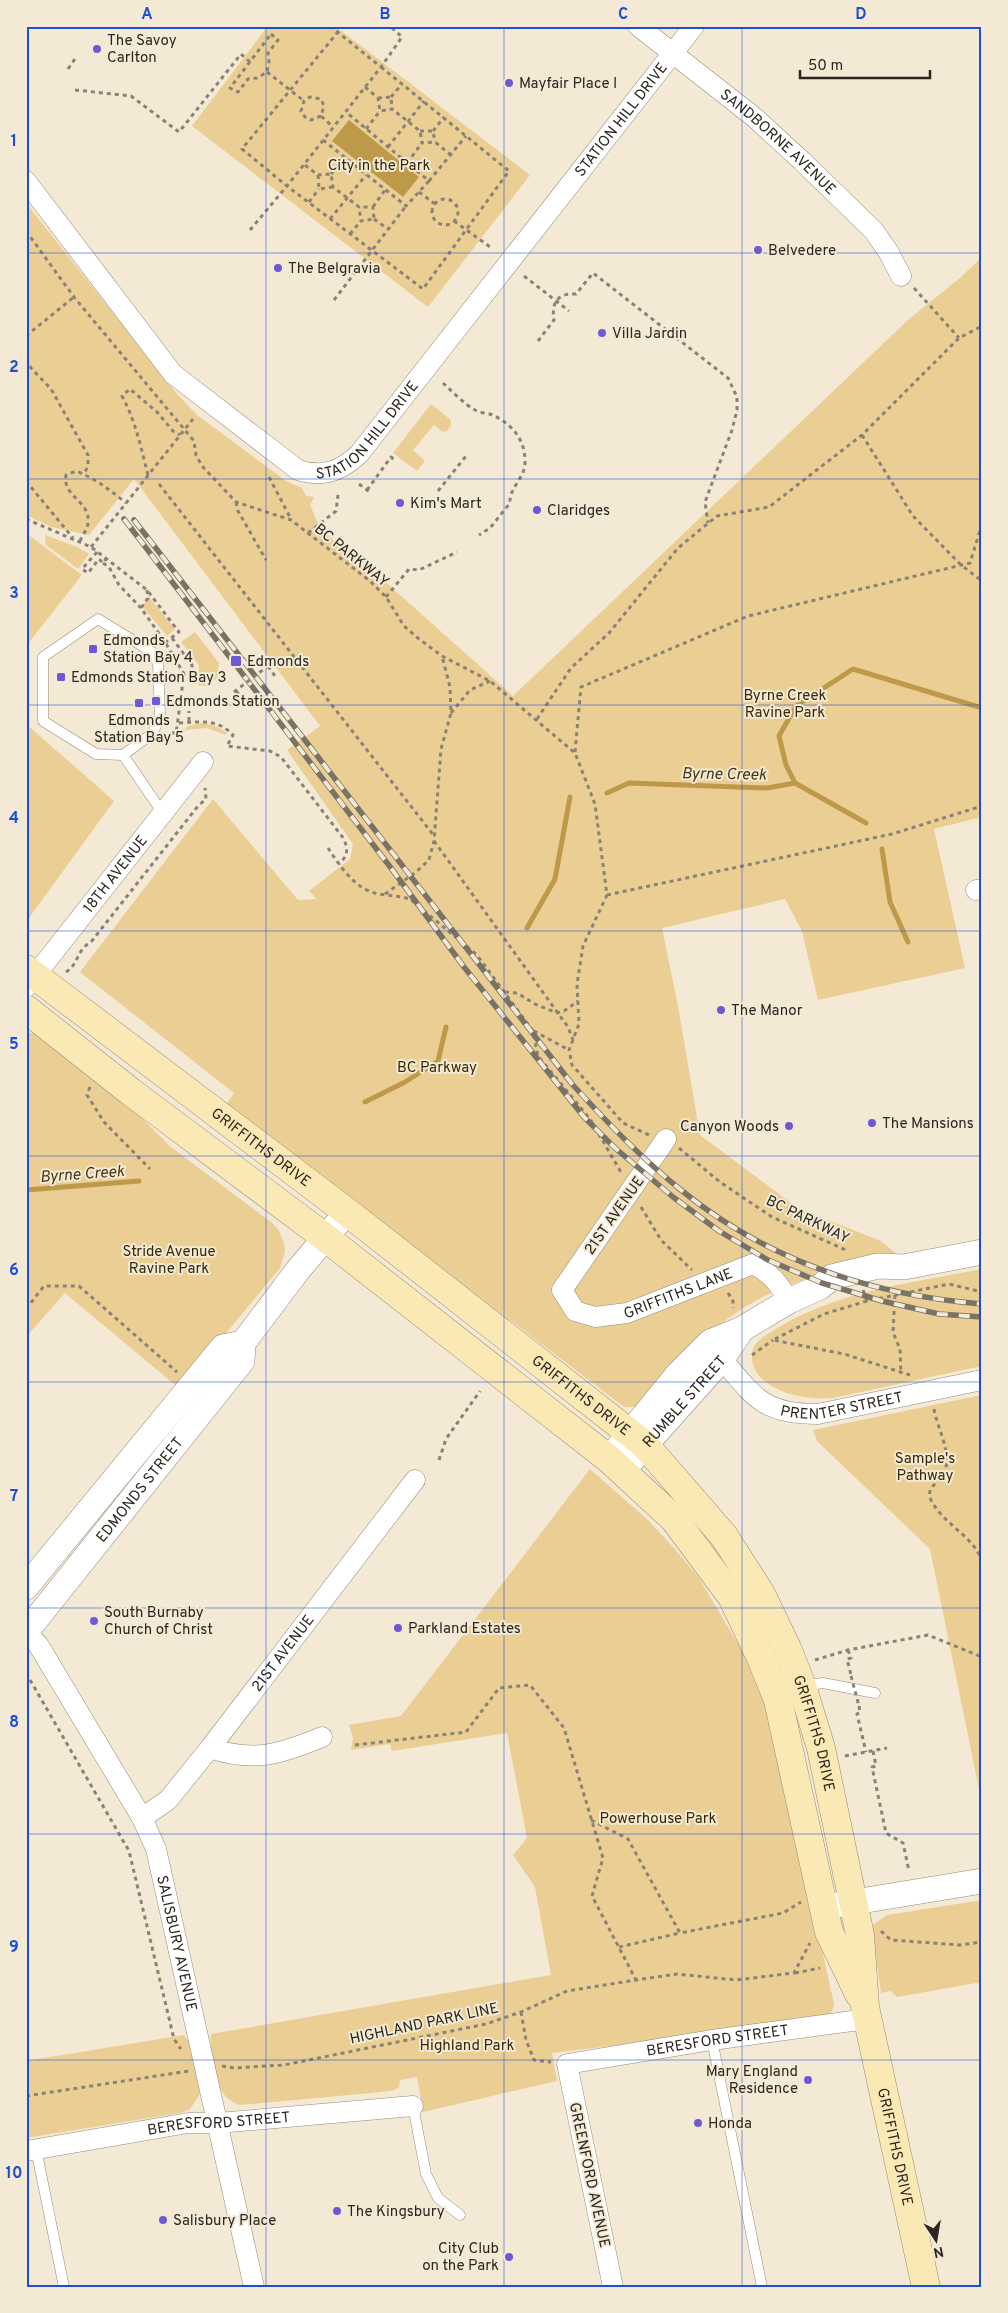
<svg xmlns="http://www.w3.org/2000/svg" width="1008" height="2313" font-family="Overpass,sans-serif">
<rect width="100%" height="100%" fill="#f3e9d4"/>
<path fill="#ebce94" d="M268,26H335L530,175L428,307L192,126Z
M26,203L177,394L197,415L286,481L302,488L306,496L314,497L310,505L321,530L390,586L513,696L909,319L960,278L982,257V817L934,829L965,968L818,1000L802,931L785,899L662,928L678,1006L700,1135L798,1208L881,1241L898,1255C834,1269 768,1284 716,1328C688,1352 664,1381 638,1407H624L227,1104L234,1093L80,972L213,799L298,900L317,899L309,891L350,859L353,844L287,750L320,726L134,479L89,535L51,527L26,515Z
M431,404L451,420V425L447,431L443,432L434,425L413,450L425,461L417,471L393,453Z
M26,533L82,575L26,646Z
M45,535L77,547L89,554L78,569L46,545Z
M149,597L175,629L167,636L142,606Z
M195,632L219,663L217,678L206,686L198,685L199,665L181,642Z
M202,723L216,726L226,732V735L207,728L184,730L188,726Z
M26,724L114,801L26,922Z
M26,1032L36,1034L115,1092L171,1147L271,1222L278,1229L284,1243L285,1251L280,1268L180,1389L65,1293L26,1337Z
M982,1269V1366L833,1398C811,1400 785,1396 767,1383C759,1377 752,1368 752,1358C751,1342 763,1337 774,1330C836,1291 911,1283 982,1269Z
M982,1395V1804L930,1549L817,1441L813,1430Z
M590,1469L648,1520L674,1548L699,1578L741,1649L771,1720L834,2004C833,2014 827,2016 819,2021L552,2053L557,2081L423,2112L417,2077L400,2080L399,2087L392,2091L239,2105C233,2102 227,2099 223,2093C216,2083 209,2046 211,2034L551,1975L535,1887L513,1855L527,1838L507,1733L392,1751L390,1744L351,1750L353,1738L349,1725L401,1716Z
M982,1900V1982L897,1997L891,1991L881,1993L873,1936V1925L887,1915Z
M184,2035L191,2045L200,2094L190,2109L180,2113L26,2138V2061Z"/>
<path fill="#be994a" d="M349,120L419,177L403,197L332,141Z"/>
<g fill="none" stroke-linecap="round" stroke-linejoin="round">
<path stroke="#be994a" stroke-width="5" d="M795,783L866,823
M607,793L629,783L767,788L795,783L786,765L779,736L796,706L853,669L982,708
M882,849L890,902L908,942
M527,928L555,879L570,797
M365,1102L405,1082L438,1061L446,1027
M26,1190L139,1181"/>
<g stroke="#948b78" stroke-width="11">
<path id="service" d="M98,619L152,652L158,663L160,716L153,733L123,755L96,754L43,721V657Z
M123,755L162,812
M803,1686L823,1683L875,1693
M712,2040L762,2287
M413,2106L426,2174L438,2198L460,2215
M36,2149L64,2287"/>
</g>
<g stroke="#948b78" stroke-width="21">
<g id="minor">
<path id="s1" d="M638,26L754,117L802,161L874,231L889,253L901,276"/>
<path id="s2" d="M26,181L173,374L298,470C323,478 341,471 359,454L694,26"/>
<path d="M976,890L982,889"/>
<path id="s3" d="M26,987L203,762"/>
<path id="s4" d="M666,1139L562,1290L575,1311L595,1317L627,1313L753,1264C771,1273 779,1284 789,1301"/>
<path id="s5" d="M722,1359C755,1398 763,1414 818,1414L982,1380"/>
<path id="s6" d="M26,1631L39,1646L142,1818L156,1849L254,2287"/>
<path d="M210,1748C254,1763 281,1754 322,1737"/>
<path id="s7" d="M142,1818L168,1800L210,1748L415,1480"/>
<path id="s8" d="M26,2151L188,2123H218L413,2106"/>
<path id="s9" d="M613,2287L567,2064L712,2040L867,2019"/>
</g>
</g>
<g stroke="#948b78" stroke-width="26">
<g id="tertiary">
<path d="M609,1459L679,1373L710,1342L742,1329L789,1301L820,1287L832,1277L878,1266L904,1267L982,1252"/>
<path id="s10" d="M623,1470L722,1359L742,1329"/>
<path d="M26,1587L223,1347L243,1343"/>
<path id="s11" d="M26,1632L242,1361L243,1343L298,1270L347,1212"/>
<path d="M824,1907L982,1881"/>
</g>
</g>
<g stroke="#948b78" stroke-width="29">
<g id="secondary">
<path id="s12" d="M26,969L347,1212L645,1445L724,1536L761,1594L787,1648L802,1686L821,1748L860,1935L865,2007L926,2287"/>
<path d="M26,1009L131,1092L326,1238L609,1459L674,1519L732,1597L761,1658L778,1700L829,1932L859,1994"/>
</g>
</g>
<path stroke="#8a8375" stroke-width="3" stroke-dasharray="4 4" stroke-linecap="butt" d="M330,26L381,67L402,37L390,26
M271,34L278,40L268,53L269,62L267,72L257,78L248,79L238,92L230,88Z
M381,67L509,171L423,289L287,186Z
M68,69L75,59
M267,72L304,101
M365,87L378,98L380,111L392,109L420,131L422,143L435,142L451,155
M75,90L131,96L179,132L241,54L250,62
M391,97L402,84
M378,98L391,97L392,109
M321,116L311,120L305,117L301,111L304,101L310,97L321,99L324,106L321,116L333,127
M366,129L380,111
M420,131H433L435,142
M433,131L444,117
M323,140L406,206L429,181L346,112
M388,147L424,101
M407,163L422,143
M305,165L318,175L331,174L333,187L359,207H373L374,219L361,221L359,207
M331,174L344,157
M318,175L319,189L333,187
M429,181L466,136
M419,192L435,204
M432 212a13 13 0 1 1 26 0a13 13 0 1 1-26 0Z
M309,202L319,189
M373,207L385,190
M330,219L366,175
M374,219L388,229
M454,221L493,249
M250,230L287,186L242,149L337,33
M26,231L74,297L194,441L196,455L202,466L236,502L291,520L370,581L386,597L404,626L419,639L442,656L490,681L575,753L595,804L607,895L583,946L577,984L579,1024L569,1050L572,1065L623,1123L649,1135
M350,234L361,221
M524,276L569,311
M914,288L959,338
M334,300L406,206
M26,336L74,297
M538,341L554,320C551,302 558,293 576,294L593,273L728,378L737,397V410L732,430L705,502L708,523
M26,359L31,368L51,389L88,455V466L84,474
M443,383C453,392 464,404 475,410C480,413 486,413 490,414C512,423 526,440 525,464C524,479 509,488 510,503L490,528L479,535
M862,435L913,516L961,565L982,581
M148,475C141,448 136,422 122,396L130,389L157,412L173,431L180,435
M269,477L291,519
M26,481L73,538
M159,484L435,837
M359,484L371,493
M367,490L391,457L396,461
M438,491L466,456
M236,502L238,511L266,560
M26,519L91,547L147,590L179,632L162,645
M308,533L336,511L338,495
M80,541C82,536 88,528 88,523C91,501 62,497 66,475L76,471C96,479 110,490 126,503
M91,547L193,419
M97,552L82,569L88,573L99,559L103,563L106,559
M103,563L109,567L119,585L141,608
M147,590L148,598L141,608L165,642L184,674L176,734L170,731
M386,597L409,569L419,570L457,552
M172,638L192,665L191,684
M268,666L275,676
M451,713L470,690L490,681
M537,719L571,668L609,633L678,548L717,516L769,507L862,435L959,338L982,326
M189,721V711
M179,723C200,722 217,718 233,735L227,746L270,751L281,757L344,839C348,850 348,856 339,864
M575,752L581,687L748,616L970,563L982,524
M434,841L568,1027L573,1040
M328,848C340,866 355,890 379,894C390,896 400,896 410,899L477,955L533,1031L538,1056L590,1119L622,1174
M385,894L416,872L429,860L434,841L441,749L451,713L450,687L442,656
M607,895L892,834L982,806
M66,972C79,964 76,950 91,942L198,806L206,799L205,788
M505,992L517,993L535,1004L557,1013L564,1011L578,1001
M534,1031L569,1050
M90,1087L87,1095L104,1122L150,1169
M679,1148L720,1182L772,1217L848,1251
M641,1207L661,1240L692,1270
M863,1290L867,1301L949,1284L982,1292
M728,1293L733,1301V1308
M895,1295L893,1332L900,1349L901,1374
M867,1301L824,1314L773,1340L844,1354L910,1375
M26,1309L44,1286H79L177,1372
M752,1355L773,1340
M934,1409C937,1428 953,1454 944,1473C938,1484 924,1488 932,1502C945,1525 974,1537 982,1561
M439,1460L446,1439L480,1391
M848,1650L851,1658L847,1659L851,1675
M815,1660L848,1650L928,1635L982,1657
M26,1673L129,1851L174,2039L181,2049
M859,1706L860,1713L857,1714L866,1752
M355,1745L466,1732L499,1688L530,1685L564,1728L603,1858L592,1896L636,1980
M873,1751L876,1766L872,1767L886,1833L903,1843L909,1871
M845,1756L887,1748
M591,1820L628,1839L680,1933L783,1913L801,1902
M881,1931L891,1940L959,1945L982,1942
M619,1947L680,1933
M795,1973L820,1968
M521,2012L526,2040L534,2060L551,2062
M222,2066L234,2068L284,2065L486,2024L521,2012L567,1991L636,1980L677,1974L736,1980L794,1973L810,1943
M26,2096L189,2071"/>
<use href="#service" stroke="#fff" stroke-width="10"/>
<use href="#minor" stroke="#fff" stroke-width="20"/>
<use href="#tertiary" stroke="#fff" stroke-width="25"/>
<use href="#secondary" stroke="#fbe9b5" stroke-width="28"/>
<g stroke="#797366" stroke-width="5.5">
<path id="rail" d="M124,519L391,868L464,967L584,1117L615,1148L673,1197L719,1231L768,1260L822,1283L882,1301L939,1314L982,1317
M134,520L572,1084C606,1121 641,1158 681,1190C768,1261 871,1295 982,1304"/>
</g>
<use href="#rail" stroke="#f3e9d4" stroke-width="4" stroke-dasharray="11" stroke-linecap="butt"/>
<path stroke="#8a8375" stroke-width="3" stroke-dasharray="4 4" stroke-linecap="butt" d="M236,691L243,699
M234,692L268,666L262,657
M851,1676L859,1706"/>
</g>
<path fill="none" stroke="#1d4ed8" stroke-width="1" stroke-opacity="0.55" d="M266,26V2287M504,26V2287M742,26V2287M26,253H982M26,479H982M26,705H982M26,931H982M26,1156H982M26,1382H982M26,1608H982M26,1834H982M26,2060H982"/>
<g fill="#6c59d3" stroke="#f3e9d4" stroke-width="2">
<circle cx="97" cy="49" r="5"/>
<circle cx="509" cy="83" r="5"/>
<circle cx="758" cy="250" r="5"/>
<circle cx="278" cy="268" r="5"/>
<circle cx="602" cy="333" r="5"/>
<circle cx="400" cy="503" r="5"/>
<circle cx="537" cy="510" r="5"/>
<rect x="88" y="644" width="10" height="10" rx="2.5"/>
<rect x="230" y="655" width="12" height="12" rx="2.5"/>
<rect x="56" y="672" width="10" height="10" rx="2.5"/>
<rect x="151" y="696" width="10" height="10" rx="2.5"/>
<rect x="134" y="698" width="10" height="10" rx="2.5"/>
<circle cx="721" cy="1010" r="5"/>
<circle cx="872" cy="1123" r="5"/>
<circle cx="789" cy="1126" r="5"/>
<circle cx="94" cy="1621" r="5"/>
<circle cx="398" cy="1628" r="5"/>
<circle cx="808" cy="2080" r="5"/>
<circle cx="698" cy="2123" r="5"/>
<circle cx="337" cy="2211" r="5"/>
<circle cx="163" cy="2220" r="5"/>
<circle cx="509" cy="2257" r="5"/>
</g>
<g text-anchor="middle" stroke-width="4" stroke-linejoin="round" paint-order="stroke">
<g font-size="15" fill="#2b2720" stroke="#f3e9d4" text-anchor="start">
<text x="107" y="45">The Savoy<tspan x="107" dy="17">Carlton</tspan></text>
<text x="519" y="88">Mayfair Place I</text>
<text x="768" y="255">Belvedere</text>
<text x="288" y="273">The Belgravia</text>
<text x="612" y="338">Villa Jardin</text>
<text x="410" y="508">Kim's Mart</text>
<text x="547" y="515">Claridges</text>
<text x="103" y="645">Edmonds<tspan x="103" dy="17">Station Bay 4</tspan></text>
<text x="247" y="666">Edmonds</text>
<text x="71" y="682">Edmonds Station Bay 3</text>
<text x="166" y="706">Edmonds Station</text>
<text x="139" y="725" text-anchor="middle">Edmonds<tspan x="139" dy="17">Station Bay 5</tspan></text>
<text x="731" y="1015">The Manor</text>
<text x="882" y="1128">The Mansions</text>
<text x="779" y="1131" text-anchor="end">Canyon Woods</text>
<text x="104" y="1617">South Burnaby<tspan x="104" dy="17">Church of Christ</tspan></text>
<text x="408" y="1633">Parkland Estates</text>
<text x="798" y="2076" text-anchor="end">Mary England<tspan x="798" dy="17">Residence</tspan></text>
<text x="708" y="2128">Honda</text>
<text x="347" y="2216">The Kingsbury</text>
<text x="173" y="2225">Salisbury Place</text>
<text x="499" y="2253" text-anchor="end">City Club<tspan x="499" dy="17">on the Park</tspan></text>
</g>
<g font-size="15" fill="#2b2720" stroke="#f3e9d4">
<text dy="5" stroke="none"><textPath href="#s2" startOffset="892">STATION HILL DRIVE</textPath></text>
<text dy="5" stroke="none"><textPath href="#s1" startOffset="182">SANDBORNE AVENUE</textPath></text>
<text dy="5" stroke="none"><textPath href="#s2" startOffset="488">STATION HILL DRIVE</textPath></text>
<text transform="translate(352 555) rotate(39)" y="5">BC PARKWAY</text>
<text dy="5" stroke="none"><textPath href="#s3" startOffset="144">18TH AVENUE</textPath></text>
<text dy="5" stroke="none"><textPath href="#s12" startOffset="295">GRIFFITHS DRIVE</textPath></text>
<text transform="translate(614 1215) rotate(-55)" y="5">21ST AVENUE</text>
<text transform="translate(808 1219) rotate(26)" y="5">BC PARKWAY</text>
<text dy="5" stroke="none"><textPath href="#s4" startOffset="316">GRIFFITHS LANE</textPath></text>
<text dy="5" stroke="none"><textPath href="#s12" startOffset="700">GRIFFITHS DRIVE</textPath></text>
<text dy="5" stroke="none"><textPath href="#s10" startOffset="92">RUMBLE STREET</textPath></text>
<text dy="5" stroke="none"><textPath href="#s5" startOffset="141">PRENTER STREET</textPath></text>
<text dy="5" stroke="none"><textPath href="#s11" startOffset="182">EDMONDS STREET</textPath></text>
<text dy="5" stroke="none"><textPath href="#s7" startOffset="218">21ST AVENUE</textPath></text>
<text dy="5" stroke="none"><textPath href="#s12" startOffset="1120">GRIFFITHS DRIVE</textPath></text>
<text dy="5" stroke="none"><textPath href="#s6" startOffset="351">SALISBURY AVENUE</textPath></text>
<text transform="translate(424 2023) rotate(-12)" y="5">HIGHLAND PARK LINE</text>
<text dy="5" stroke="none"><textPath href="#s9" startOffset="380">BERESFORD STREET</textPath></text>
<text dy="5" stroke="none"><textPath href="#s8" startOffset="195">BERESFORD STREET</textPath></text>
<text dy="5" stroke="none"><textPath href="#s12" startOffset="1542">GRIFFITHS DRIVE</textPath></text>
<text transform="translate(590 2175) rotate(78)" y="5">GREENFORD AVENUE</text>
</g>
<g font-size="15" fill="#382905" stroke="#f3e9d4">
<text x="379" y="170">City in the Park</text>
<text x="785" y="700">Byrne Creek<tspan x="785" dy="17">Ravine Park</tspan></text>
<text x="437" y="1072">BC Parkway</text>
<text x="169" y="1256">Stride Avenue<tspan x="169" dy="17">Ravine Park</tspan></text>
<text x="925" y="1463">Sample's<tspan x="925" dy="17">Pathway</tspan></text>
<text x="658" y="1823">Powerhouse Park</text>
<text x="467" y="2050">Highland Park</text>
</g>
<g font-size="16" font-style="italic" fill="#463613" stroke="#f3e9d4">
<text transform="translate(724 773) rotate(1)" y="6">Byrne Creek</text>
<text transform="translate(82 1173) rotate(-4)" y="6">Byrne Creek</text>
</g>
</g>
<rect width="1008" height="2313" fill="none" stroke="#f3e9d4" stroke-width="55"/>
<g transform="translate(936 2240) rotate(168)" stroke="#f3e9d4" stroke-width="4" paint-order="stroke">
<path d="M0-4L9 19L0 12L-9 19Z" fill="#2b2720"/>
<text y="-8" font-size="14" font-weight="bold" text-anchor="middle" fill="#2b2720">N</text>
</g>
<path d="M800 70v8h130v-8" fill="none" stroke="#2b2720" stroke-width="2.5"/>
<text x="808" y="70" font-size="15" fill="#2b2720" stroke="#f3e9d4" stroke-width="4" paint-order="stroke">50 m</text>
<rect x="28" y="28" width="952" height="2258" fill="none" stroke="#1d4ed8" stroke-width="2"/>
<g font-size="16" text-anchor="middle" font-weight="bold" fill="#1d4ed8">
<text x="147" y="19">A</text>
<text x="385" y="19">B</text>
<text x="623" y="19">C</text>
<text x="861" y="19">D</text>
<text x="14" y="146">1</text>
<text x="14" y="372">2</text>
<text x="14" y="598">3</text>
<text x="14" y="823">4</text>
<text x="14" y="1049">5</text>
<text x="14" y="1275">6</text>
<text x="14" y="1501">7</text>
<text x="14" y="1727">8</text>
<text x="14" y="1952">9</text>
<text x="14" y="2178">10</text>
</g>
</svg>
